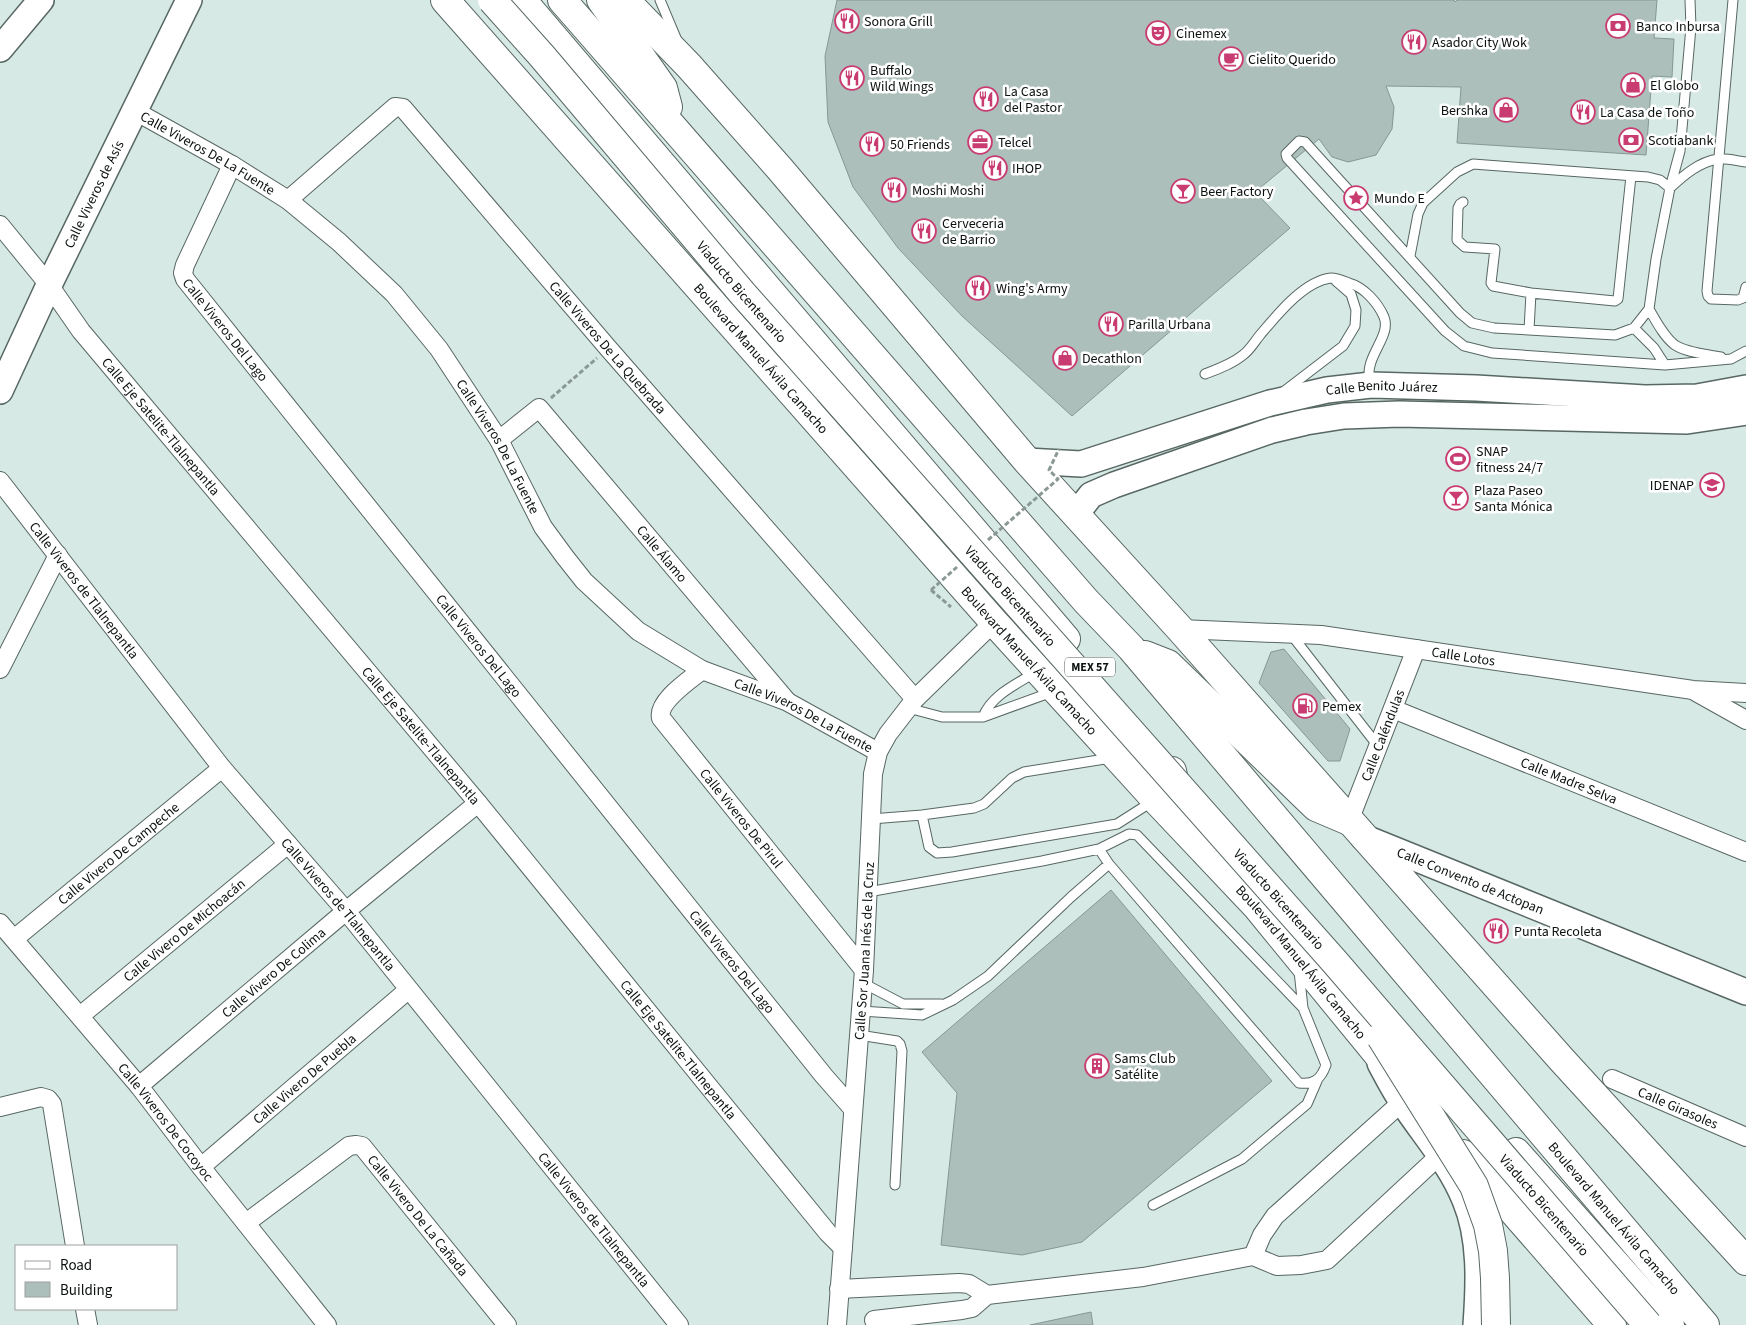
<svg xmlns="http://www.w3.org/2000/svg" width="1746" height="1325" font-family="'Source Sans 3',sans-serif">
<rect width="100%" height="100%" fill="#d7e9e5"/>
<path fill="#adbfbb" stroke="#869794" d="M837,0H1454L1455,2L1457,0H1657L1654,38L1674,39L1672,77L1652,76L1646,155L1457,143L1461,87L1386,86L1394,107L1392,129L1376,155L1348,162L1332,157L1319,139L1255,192L1290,228L1072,416L962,316L898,248L853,187L828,122L825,56Z
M1284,649L1350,729L1340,761H1328L1259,683L1271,652Z
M1111,890L1272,1081L1082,1242L1022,1255L941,1245L957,1093L922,1052Z
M1091,1312L1093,1325H1030Z"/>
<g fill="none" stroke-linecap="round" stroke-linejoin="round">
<g stroke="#576763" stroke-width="11">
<path id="lane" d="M660,0L676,38
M1690,0L1691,27L1680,151L1670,188L1656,259L1649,309L1634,328L1615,335L1494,328L1472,323L1460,313L1305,142L1299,141L1286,154L1287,158L1445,331L1464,346L1492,353L1665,365L1731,359L1746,351
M1733,0L1707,291L1708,296L1711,299L1738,300L1743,298L1746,287
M1463,202L1460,204L1458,208L1457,240L1465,247L1495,249L1491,283L1493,286L1531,293L1615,301L1618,299L1631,176
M1410,256L1418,214L1423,203L1457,172L1473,164L1648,177L1660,180L1670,188C1684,175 1699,162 1718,159C1727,158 1737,161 1746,162
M1649,309C1656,321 1664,337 1675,345C1687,353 1707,354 1721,357
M1634,328L1654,348L1665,365
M1529,330L1531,293
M1205,374C1218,369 1232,364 1243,355C1250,350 1255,341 1260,335C1277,315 1304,281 1331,278C1336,278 1344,281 1349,283C1364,287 1378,303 1384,317C1392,337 1363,357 1370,382
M1283,392L1343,346L1355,326L1356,310L1351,294L1336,281
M1290,633L1378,746
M908,708L942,717H983L1052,692
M983,717C991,695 1017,684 1036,672
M922,815L929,847L937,853L952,852L1117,824L1153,801
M871,819L922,815L974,808L984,804L1012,778L1024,772L1111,758
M1099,849L1129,834L1137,835L1303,1008
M868,892L1042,861L1099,849L1109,864
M863,983L903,1004H941
M861,1011L922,1015L953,1000L988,976L1071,897L1109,864L1299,1083C1314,1085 1321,1079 1326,1065L1303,1008L1299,971
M859,1035L897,1041L900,1044L902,1051L895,1185
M1153,1205L1242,1159L1307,1104L1317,1081"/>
</g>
<g stroke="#576763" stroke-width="20">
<g id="street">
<path id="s1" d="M135,111L232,165L288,200L339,242L394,294L439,349L499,440L543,527L565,557L584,581L638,631L702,670L786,701L878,752"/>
<path id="s2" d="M232,165L185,265L183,273L185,279L824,1076L853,1109"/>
<path id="s3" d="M288,200L395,107L403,108L608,348L915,699"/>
<path id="s4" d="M0,225L49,285L81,331L478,803L828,1233L843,1248"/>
<path id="s5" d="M499,440L539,408L786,700"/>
<path id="s6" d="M0,481L222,768L346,911L679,1325"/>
<path id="s7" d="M1180,629L1321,635L1693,690L1746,693"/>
<path d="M0,669L58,555"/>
<path id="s8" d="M702,670C690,680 657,701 661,718L864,970"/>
<path d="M1696,692L1746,720"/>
<path id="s9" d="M1393,709L1746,852"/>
<path id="s10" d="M1349,821L1416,649"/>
<path id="s11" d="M0,923L139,1086L201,1167L327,1325"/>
<path id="s12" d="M14,939L222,768"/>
<path id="s13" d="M80,1016L288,844"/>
<path id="s14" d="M1612,1079L1746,1137"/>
<path id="s15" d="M139,1086L346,911L478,803"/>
<path d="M0,1107L41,1097L48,1099L52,1104L75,1246"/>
<path id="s16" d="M201,1167L408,990"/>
<path id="s17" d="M246,1223L349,1146L356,1145L362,1146L507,1325"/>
<path d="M1253,1256L1262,1235L1275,1216L1402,1102"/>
<path d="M839,1289L959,1283L969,1284L987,1295"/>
<path d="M85,1309L88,1325"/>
<path d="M874,1320L962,1310L972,1308L987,1295L1143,1277L1253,1256L1277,1266L1301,1265L1327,1260L1440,1155"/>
<path id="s18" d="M837,1325L864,970L873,774L878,752L888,734L915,699L994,622"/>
</g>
</g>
<g stroke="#576763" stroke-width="28">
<g id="secondary">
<path d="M0,49L41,0"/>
<path id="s19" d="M0,391L49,285L189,0"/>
<path id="s20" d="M1027,461L1081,464L1270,403L1327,390L1371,385L1476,388L1645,398L1697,397L1746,388"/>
<path d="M1076,514L1091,495L1114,485L1272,430L1306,422L1344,416L1399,414L1687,421L1746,412"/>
<path id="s21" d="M1363,837L1746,992"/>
<path d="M1380,1063C1387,1076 1394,1090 1403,1103C1424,1135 1450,1163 1465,1200C1481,1238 1479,1284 1476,1325"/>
</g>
</g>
<g stroke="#576763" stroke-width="30">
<g id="primary">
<path id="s22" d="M445,0L994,622L1155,799L1257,907L1397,1078"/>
<path d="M625,0L689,66L780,169L1027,461L1180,629L1562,1060L1746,1261"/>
<path d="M1463,1154L1612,1325"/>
</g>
</g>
<g stroke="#576763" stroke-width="30">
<g id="highway">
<path d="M522,0L1066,639"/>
<path id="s23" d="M562,0L1086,601L1131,648L1705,1325"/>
<path d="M601,0L663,88L668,107"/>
<path d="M775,373L838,392"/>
<path d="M1145,655L1168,664L1316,807L1349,821"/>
<path d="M1172,771L1184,828"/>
<path d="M1516,1152L1670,1325"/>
</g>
</g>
<path stroke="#8b9996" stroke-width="3" stroke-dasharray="5 2.5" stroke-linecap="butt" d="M1702,27L1718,28
M551,398L597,358
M931,590L951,607"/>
<use href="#lane" stroke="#fff" stroke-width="9"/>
<use href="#street" stroke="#fff" stroke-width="18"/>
<use href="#secondary" stroke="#fff" stroke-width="25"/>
<use href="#primary" stroke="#fff" stroke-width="28"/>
<use href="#highway" stroke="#fff" stroke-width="28"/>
<g stroke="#576763" stroke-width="30" stroke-linecap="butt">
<g id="highway-bridge">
<path id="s24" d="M492,0L542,56L743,294L1334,961L1648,1325"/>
<path d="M1381,1037L1474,1186L1488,1225L1493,1251L1495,1278L1496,1325"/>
</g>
</g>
<path stroke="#8b9996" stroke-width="3" stroke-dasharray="5 2.5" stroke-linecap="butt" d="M988,540L1058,479L1049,470L1059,449
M931,590L957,567"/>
<use href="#highway-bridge" stroke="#fff" stroke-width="28"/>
</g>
<defs>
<g id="restaurant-ring" transform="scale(1.25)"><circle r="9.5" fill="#fff" stroke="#c83c71" stroke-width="1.5"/><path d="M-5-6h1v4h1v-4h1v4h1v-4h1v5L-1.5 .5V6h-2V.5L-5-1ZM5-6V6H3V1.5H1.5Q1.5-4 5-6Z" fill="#c83c71"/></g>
<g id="bank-ring" transform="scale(1.25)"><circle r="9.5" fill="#fff" stroke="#c83c71" stroke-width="1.5"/><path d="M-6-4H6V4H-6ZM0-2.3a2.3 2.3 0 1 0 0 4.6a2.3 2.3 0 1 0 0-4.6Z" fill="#c83c71"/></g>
<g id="theatre-ring" transform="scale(1.25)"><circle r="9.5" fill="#fff" stroke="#c83c71" stroke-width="1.5"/><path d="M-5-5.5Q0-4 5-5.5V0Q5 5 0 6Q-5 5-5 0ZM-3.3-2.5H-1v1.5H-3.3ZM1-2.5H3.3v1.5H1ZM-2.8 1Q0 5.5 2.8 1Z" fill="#c83c71"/></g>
<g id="cafe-ring" transform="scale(1.25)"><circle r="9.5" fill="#fff" stroke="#c83c71" stroke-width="1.5"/><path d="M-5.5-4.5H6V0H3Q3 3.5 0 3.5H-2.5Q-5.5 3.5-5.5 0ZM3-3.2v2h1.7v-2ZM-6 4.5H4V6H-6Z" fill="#c83c71"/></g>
<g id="shop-ring" transform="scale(1.25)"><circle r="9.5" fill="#fff" stroke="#c83c71" stroke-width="1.5"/><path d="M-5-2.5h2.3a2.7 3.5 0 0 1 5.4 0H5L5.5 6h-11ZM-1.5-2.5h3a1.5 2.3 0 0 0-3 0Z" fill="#c83c71"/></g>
<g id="office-ring" transform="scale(1.25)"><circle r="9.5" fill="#fff" stroke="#c83c71" stroke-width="1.5"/><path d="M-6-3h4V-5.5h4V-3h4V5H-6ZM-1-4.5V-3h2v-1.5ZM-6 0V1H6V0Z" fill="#c83c71"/></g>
<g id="bar-ring" transform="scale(1.25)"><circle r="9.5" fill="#fff" stroke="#c83c71" stroke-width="1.5"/><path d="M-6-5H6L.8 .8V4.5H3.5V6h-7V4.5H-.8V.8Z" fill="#c83c71"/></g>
<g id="sight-ring" transform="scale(1.25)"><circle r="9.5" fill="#fff" stroke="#c83c71" stroke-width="1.5"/><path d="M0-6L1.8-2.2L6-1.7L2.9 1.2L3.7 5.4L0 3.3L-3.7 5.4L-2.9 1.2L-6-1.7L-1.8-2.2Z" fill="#c83c71"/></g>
<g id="stadium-ring" transform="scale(1.25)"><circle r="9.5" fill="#fff" stroke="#c83c71" stroke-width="1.5"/><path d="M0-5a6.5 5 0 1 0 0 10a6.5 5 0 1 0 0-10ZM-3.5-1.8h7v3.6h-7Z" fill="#c83c71"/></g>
<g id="school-ring" transform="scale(1.25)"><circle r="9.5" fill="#fff" stroke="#c83c71" stroke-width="1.5"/><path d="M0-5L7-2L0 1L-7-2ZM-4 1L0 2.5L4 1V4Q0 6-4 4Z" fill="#c83c71"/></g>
<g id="fuel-ring" transform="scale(1.25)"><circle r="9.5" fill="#fff" stroke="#c83c71" stroke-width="1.5"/><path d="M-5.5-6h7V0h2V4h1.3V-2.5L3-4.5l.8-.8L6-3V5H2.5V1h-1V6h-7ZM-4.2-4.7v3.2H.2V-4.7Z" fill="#c83c71"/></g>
<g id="building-ring" transform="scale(1.25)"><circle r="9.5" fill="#fff" stroke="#c83c71" stroke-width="1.5"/><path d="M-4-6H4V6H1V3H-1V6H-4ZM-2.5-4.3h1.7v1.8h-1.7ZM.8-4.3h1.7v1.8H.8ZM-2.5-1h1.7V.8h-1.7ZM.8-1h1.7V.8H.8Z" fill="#c83c71"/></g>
</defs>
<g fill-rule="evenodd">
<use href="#restaurant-ring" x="847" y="21"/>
<use href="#bank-ring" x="1618" y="26"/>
<use href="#theatre-ring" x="1158" y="33"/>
<use href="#restaurant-ring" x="1414" y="42"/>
<use href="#cafe-ring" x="1231" y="59"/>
<use href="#restaurant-ring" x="852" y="78"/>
<use href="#shop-ring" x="1633" y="85"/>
<use href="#restaurant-ring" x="986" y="99"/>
<use href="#shop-ring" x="1506" y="110"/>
<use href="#restaurant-ring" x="1583" y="112"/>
<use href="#bank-ring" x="1631" y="140"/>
<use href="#office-ring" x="980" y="142"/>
<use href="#restaurant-ring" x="872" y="144"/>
<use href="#restaurant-ring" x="995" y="168"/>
<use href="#restaurant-ring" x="894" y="190"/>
<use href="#bar-ring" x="1183" y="191"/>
<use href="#sight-ring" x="1356" y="198"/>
<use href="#restaurant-ring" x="924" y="231"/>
<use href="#restaurant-ring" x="978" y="288"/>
<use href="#restaurant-ring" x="1111" y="324"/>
<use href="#shop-ring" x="1065" y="358"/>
<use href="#stadium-ring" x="1458" y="459"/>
<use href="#school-ring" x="1712" y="485"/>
<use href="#bar-ring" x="1456" y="498"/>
<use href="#fuel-ring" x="1305" y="706"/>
<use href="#restaurant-ring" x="1496" y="931"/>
<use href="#building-ring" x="1097" y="1066"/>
</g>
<g text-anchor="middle" stroke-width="5" stroke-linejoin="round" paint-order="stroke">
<rect fill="#fff" stroke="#545858" stroke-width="1" x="1065" y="657.5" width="50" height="19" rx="4"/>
<g font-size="12" font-weight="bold" fill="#0b1110">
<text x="1090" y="671">MEX 57</text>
</g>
<g font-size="14" fill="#0b1110" stroke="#fff" text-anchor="start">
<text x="864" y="26">Sonora Grill</text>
<text x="1636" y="31">Banco Inbursa</text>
<text x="1176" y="38">Cinemex</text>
<text x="1432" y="47">Asador City Wok</text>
<text x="1248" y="64">Cielito Querido</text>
<text x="870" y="75">Buffalo<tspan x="870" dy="16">Wild Wings</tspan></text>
<text x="1650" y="90">El Globo</text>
<text x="1004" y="96">La Casa<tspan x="1004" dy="16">del Pastor</tspan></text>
<text x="1488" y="115" text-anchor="end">Bershka</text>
<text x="1600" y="117">La Casa de Toño</text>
<text x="1648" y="145">Scotiabank</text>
<text x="998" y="147">Telcel</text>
<text x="890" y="149">50 Friends</text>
<text x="1012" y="173">IHOP</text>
<text x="912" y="195">Moshi Moshi</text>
<text x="1200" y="196">Beer Factory</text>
<text x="1374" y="203">Mundo E</text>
<text x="942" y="228">Cerveceria<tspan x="942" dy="16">de Barrio</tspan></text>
<text x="996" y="293">Wing's Army</text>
<text x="1128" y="329">Parilla Urbana</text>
<text x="1082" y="363">Decathlon</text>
<text x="1476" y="456">SNAP<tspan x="1476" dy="16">fitness 24/7</tspan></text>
<text x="1694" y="490" text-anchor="end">IDENAP</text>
<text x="1474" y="495">Plaza Paseo<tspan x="1474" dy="16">Santa Mónica</tspan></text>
<text x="1322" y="711">Pemex</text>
<text x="1514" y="936">Punta Recoleta</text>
<text x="1114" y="1063">Sams Club<tspan x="1114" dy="16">Satélite</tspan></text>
</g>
<g font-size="14" fill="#0b1110" stroke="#fff">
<text dy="5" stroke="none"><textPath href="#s1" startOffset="84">Calle Viveros De La Fuente</textPath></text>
<text dy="5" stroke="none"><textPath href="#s19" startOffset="218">Calle Viveros de Asís</textPath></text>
<text dy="5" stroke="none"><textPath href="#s24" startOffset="384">Viaducto Bicentenario</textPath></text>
<text dy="5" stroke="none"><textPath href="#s2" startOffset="190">Calle Viveros Del Lago</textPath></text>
<text dy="5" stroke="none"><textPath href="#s3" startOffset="465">Calle Viveros De La Quebrada</textPath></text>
<text dy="5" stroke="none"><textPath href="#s22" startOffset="478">Boulevard Manuel Ávila Camacho</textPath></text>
<text dy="5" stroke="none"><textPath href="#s20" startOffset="366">Calle Benito Juárez</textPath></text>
<text dy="5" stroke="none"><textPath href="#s4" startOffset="258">Calle Eje Satelite-Tlalnepantla</textPath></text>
<text dy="5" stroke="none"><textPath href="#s1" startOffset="504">Calle Viveros De La Fuente</textPath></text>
<text dy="5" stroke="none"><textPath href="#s5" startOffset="242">Calle Álamo</textPath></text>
<text dy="5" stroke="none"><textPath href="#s6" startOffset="138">Calle Viveros de Tlalnepantla</textPath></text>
<text dy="5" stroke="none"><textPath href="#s24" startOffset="790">Viaducto Bicentenario</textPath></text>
<text dy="5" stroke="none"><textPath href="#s2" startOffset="595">Calle Viveros Del Lago</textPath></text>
<text dy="5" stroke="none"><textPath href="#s7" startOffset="285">Calle Lotos</textPath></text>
<text dy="5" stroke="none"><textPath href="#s22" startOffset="882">Boulevard Manuel Ávila Camacho</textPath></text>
<text dy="5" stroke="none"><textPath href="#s1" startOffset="924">Calle Viveros De La Fuente</textPath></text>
<text dy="5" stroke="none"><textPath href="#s10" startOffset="92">Calle Caléndulas</textPath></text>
<text dy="5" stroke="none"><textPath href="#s4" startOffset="662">Calle Eje Satelite-Tlalnepantla</textPath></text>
<text dy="5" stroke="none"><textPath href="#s9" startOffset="190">Calle Madre Selva</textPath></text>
<text dy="5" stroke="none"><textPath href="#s8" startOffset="194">Calle Viveros De Pirul</textPath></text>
<text dy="5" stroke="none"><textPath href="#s12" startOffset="135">Calle Vivero De Campeche</textPath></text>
<text dy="5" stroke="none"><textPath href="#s21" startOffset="116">Calle Convento de Actopan</textPath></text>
<text dy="5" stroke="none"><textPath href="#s24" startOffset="1195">Viaducto Bicentenario</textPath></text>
<text dy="5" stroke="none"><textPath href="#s6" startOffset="542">Calle Viveros de Tlalnepantla</textPath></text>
<text dy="5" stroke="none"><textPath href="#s13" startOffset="135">Calle Vivero De Michoacán</textPath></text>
<text dy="5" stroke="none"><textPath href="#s18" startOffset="375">Calle Sor Juana Inés de la Cruz</textPath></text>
<text dy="5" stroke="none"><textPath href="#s2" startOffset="1000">Calle Viveros Del Lago</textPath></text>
<text dy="5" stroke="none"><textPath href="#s22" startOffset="1288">Boulevard Manuel Ávila Camacho</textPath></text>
<text dy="5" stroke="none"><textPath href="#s15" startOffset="176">Calle Vivero De Colima</textPath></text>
<text dy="5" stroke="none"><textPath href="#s4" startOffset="1068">Calle Eje Satelite-Tlalnepantla</textPath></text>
<text dy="5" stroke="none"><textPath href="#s16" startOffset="136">Calle Vivero De Puebla</textPath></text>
<text dy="5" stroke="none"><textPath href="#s14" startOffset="72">Calle Girasoles</textPath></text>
<text dy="5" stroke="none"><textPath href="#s11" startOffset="259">Calle Viveros De Cocoyoc</textPath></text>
<text dy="5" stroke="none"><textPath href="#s24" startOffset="1600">Viaducto Bicentenario</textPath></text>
<text dy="5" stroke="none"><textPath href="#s17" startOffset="231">Calle Vivero De La Cañada</textPath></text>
<text dy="5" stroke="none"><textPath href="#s23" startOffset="1610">Boulevard Manuel Ávila Camacho</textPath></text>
<text dy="5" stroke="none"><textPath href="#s6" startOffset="948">Calle Viveros de Tlalnepantla</textPath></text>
</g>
</g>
<rect x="15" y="1245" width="162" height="65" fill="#ffffff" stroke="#9da09f"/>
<rect x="25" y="1261" width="25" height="8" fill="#ffffff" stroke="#9da09f"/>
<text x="60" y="1270" font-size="15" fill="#0b1110">Road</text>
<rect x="25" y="1282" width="25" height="15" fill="#adbfbb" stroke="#9da09f"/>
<text x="60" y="1295" font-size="15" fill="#0b1110">Building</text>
</svg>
